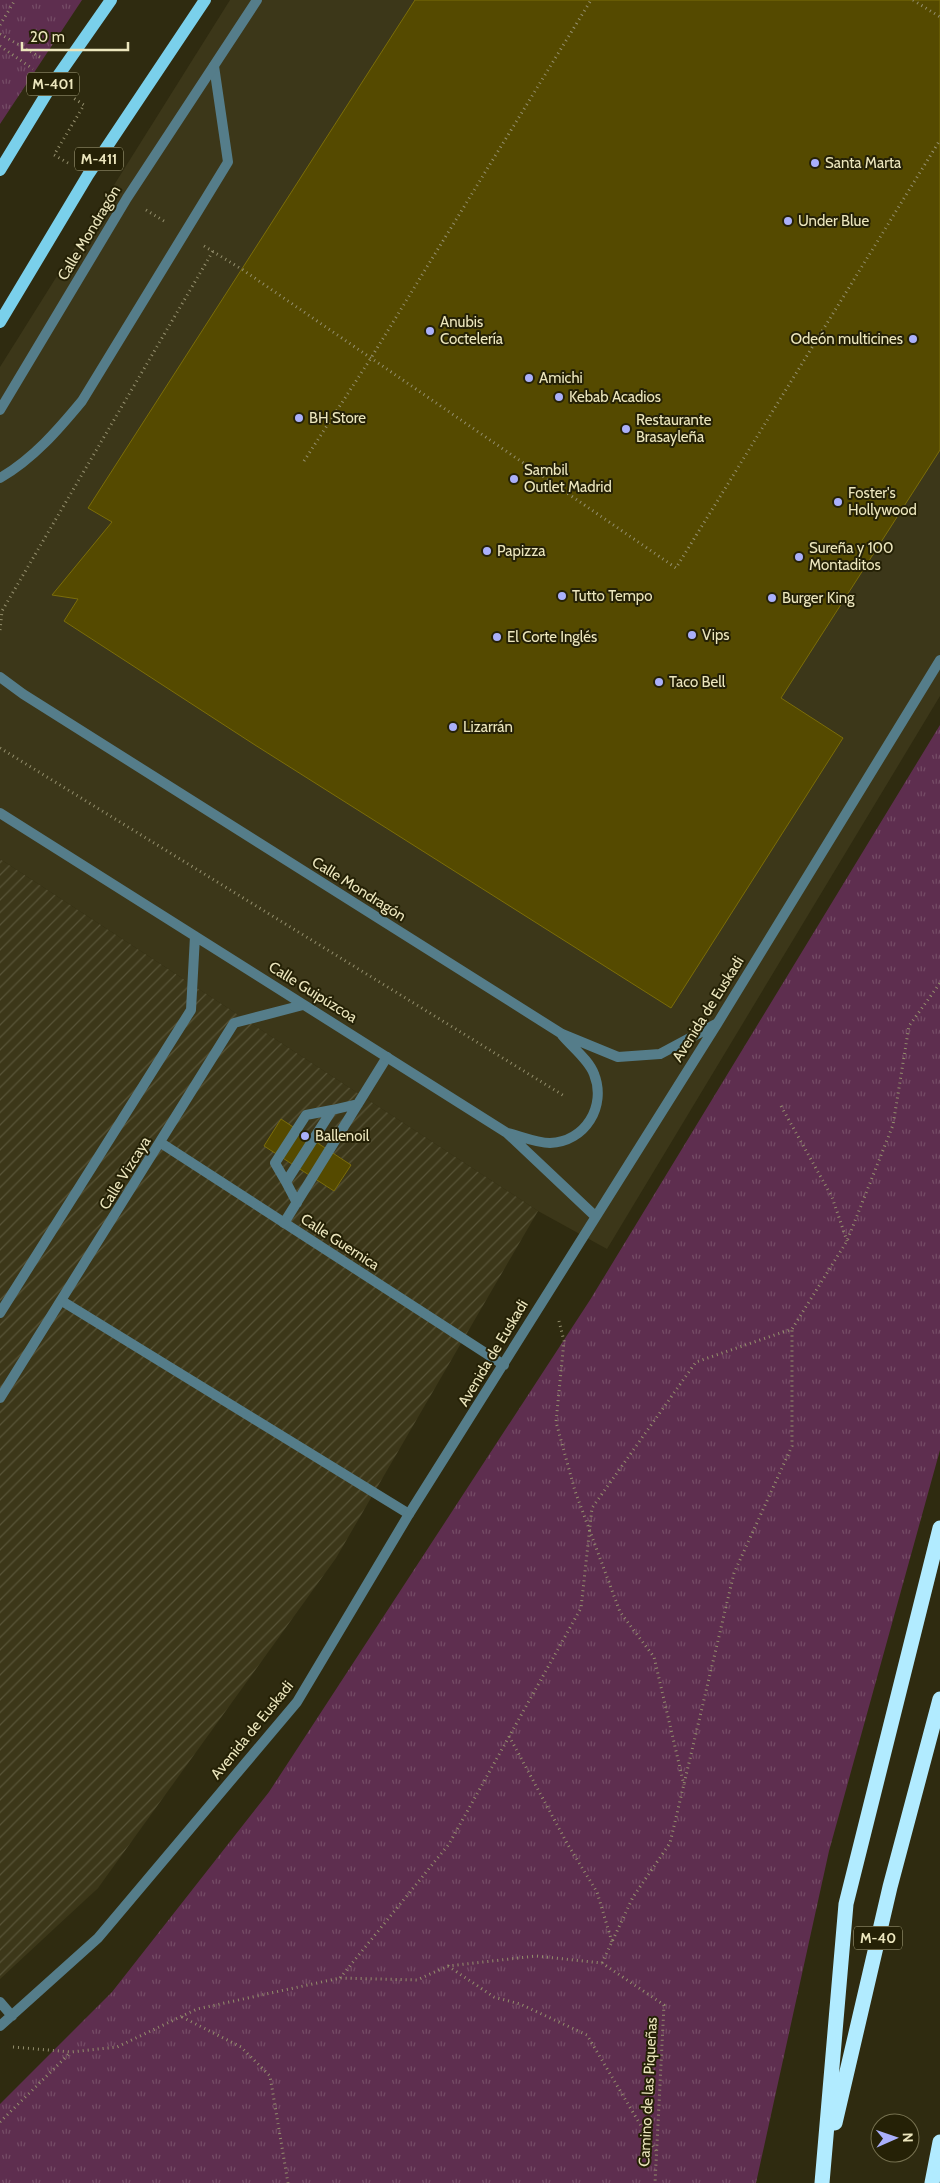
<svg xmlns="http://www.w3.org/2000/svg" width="940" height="2183" font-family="Cabin,sans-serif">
<defs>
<pattern id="industrial-furrows" width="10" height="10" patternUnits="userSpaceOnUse" patternTransform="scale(1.25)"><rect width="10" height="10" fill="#3c3719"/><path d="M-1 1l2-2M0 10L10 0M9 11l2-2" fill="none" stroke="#585438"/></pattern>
<pattern id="grass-tufts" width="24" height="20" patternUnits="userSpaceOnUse" patternTransform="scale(1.25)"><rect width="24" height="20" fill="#5e2e4f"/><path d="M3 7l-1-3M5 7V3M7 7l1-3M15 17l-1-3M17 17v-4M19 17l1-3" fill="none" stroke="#754c66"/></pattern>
</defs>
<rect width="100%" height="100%" fill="#2f2b10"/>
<path fill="#3c3719" d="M230,0H940V696L607,1249L538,1211L0,859V367Z"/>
<path fill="url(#industrial-furrows)" d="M0,859L538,1211L336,1558L98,1888L0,1979Z"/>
<path fill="url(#grass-tufts)" d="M0,0H82L0,124Z
M940,725V1450L829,1851L756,2183H0V2104L112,1992L269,1792L590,1300Z"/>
<path fill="#554a00" stroke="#7b6d09" d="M415,0H940V450L781,698L843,738L671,1008L255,745L64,621L78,599L52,595L112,522L88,508Z
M281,1119L351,1165L334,1191L264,1146Z"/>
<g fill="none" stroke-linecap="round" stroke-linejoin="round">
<path stroke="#948f6d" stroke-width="3" stroke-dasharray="1 4" stroke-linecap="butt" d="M913,0L940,17
M0,25L15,0
M0,34L40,57
M0,46L33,69
M68,163L54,155L84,105L72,97
M146,210L164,221
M204,246L243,270L676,568L940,140
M304,461L371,358L591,0
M0,630L2,611L213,251
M0,748L566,1097
M781,1106L832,1197L847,1241
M559,1321L564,1341L556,1422L575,1491L620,1612L654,1657L684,1785
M509,1736L568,1845L597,1892L612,1942
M602,1963L633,1897L670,1843L734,1573L792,1446V1329
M448,1966L494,1997L520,2004L587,2035L656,2151
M340,1978L449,1844L581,1608L592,1508L696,1362L792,1329L847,1241L893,1125L909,1026L940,983
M182,2017L241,2047L270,2076L288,2183
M13,2047L71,2052L117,2047L197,2009L340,1978L417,1980L448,1966L536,1956L602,1963L664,2005L655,2183
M0,2122L71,2052"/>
<path stroke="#557d8a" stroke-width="10" d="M0,478C33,459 58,430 82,401L228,162L214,66
M286,1182L275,1163L306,1115L332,1110
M297,1203L286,1182L332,1110L358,1104
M284,1223L387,1057"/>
<path stroke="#557d8a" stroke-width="10" d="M62,1301L409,1514"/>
<path stroke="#557d8a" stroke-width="10" d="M0,410L127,198L257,0
M0,677L23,694L562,1034L618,1057L660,1054L716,1024
M0,813L507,1133L595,1216
M508,1133C520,1136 537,1143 550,1143C585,1142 607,1106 594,1074C589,1060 572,1047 562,1035
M161,1143L504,1365
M0,1313L191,1010L195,936
M0,1398L234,1023L303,1005
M0,2002L12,2016
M0,2026L98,1938L297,1702L409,1514L717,1024L940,660"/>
<path stroke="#7ad0eb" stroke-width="12" d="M0,170L53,83L111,0
M0,322L88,175L205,0"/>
<path stroke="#b1ebff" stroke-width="15" d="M835,2123L890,1887L940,1699
M822,2183L846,1904L940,1528
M932,2183L940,2142"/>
</g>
<g fill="#aab0fb" stroke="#252106" stroke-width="2">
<circle cx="815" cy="163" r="5"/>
<circle cx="788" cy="221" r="5"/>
<circle cx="430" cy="331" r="5"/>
<circle cx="913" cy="339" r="5"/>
<circle cx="529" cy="378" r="5"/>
<circle cx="559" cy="397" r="5"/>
<circle cx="299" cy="418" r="5"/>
<circle cx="626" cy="429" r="5"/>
<circle cx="514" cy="479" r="5"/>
<circle cx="838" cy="502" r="5"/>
<circle cx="487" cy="551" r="5"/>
<circle cx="799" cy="557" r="5"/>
<circle cx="562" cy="596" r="5"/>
<circle cx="772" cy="598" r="5"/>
<circle cx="692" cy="635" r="5"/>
<circle cx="497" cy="637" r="5"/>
<circle cx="659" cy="682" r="5"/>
<circle cx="453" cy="727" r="5"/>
<circle cx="305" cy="1136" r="5"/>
</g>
<g text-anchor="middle" stroke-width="4" stroke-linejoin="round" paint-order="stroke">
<g fill="#252106" stroke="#b0ab86" stroke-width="1">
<rect x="27" y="72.5" width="52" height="23" rx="4"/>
<rect x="75" y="147.5" width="48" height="23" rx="4"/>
<rect x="854" y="1926.5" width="48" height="23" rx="4"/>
</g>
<g font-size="14" font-weight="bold" fill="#ece6bd">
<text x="53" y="89">M-401</text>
<text x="99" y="164">M-411</text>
<text x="878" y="1943">M-40</text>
</g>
<g font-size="15" fill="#ece6bd" stroke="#252106" text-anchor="start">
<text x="825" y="168">Santa Marta</text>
<text x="798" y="226">Under Blue</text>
<text x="440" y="327">Anubis<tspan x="440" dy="17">Coctelería</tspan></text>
<text x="903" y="344" text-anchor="end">Odeón multicines</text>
<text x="539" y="383">Amichi</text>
<text x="569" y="402">Kebab Acadios</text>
<text x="309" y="423">BH Store</text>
<text x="636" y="425">Restaurante<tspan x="636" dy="17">Brasayleña</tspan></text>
<text x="524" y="475">Sambil<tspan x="524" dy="17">Outlet Madrid</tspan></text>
<text x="848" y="498">Foster's<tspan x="848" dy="17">Hollywood</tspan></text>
<text x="809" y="553">Sureña y 100<tspan x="809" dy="17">Montaditos</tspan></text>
<text x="497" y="556">Papizza</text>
<text x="572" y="601">Tutto Tempo</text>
<text x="782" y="603">Burger King</text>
<text x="702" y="640">Vips</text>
<text x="507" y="642">El Corte Inglés</text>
<text x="669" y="687">Taco Bell</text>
<text x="463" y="732">Lizarrán</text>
<text x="315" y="1141">Ballenoil</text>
</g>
<g font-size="15" fill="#ece6bd" stroke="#252106">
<text transform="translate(89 233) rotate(-59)" y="5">Calle Mondragón</text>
<text transform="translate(359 889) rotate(32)" y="5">Calle Mondragón</text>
<text transform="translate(313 992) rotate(32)" y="5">Calle Guipúzcoa</text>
<text transform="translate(708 1009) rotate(-58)" y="5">Avenida de Euskadi</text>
<text transform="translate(125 1173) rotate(-58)" y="5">Calle Vizcaya</text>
<text transform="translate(340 1242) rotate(33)" y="5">Calle Guernica</text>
<text transform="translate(493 1353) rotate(-59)" y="5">Avenida de Euskadi</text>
<text transform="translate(252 1730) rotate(-51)" y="5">Avenida de Euskadi</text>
<text transform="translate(648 2092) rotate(-87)" y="5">Camino de las Piqueñas</text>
</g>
</g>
<g transform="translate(895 2138) rotate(88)"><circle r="24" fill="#252106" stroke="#75704f"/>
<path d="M0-4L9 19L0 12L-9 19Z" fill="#aab0fb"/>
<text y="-8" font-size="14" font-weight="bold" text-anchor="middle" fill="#ece6bd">N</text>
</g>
<path d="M22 42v8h106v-8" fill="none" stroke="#ece6bd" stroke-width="2.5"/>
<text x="30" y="42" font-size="15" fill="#ece6bd" stroke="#252106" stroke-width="4" paint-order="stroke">20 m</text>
</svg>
